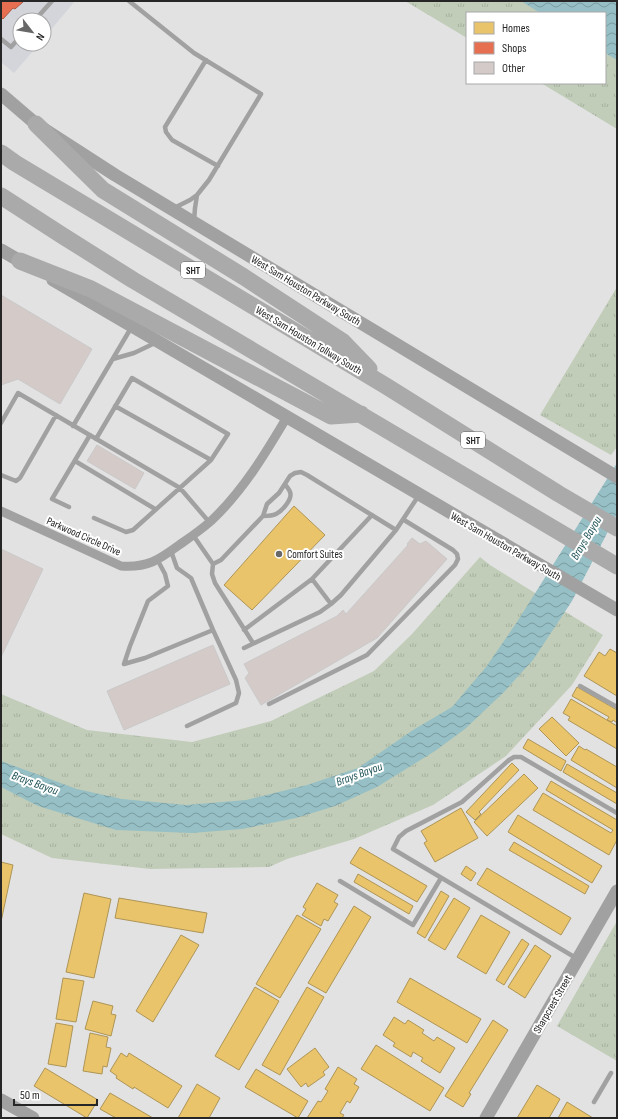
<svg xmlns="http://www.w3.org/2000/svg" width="618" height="1119" font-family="'Sofia Sans Condensed',sans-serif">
<defs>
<pattern id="grass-tufts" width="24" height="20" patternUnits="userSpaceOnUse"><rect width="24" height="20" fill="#c1cdb8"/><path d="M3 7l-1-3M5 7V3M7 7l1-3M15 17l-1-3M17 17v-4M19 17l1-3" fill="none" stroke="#a6b09e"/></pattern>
<pattern id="water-waves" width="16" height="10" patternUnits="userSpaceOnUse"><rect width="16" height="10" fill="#96c0c5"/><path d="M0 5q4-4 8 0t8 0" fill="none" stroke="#7a9ca0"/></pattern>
</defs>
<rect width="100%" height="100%" fill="#e2e2e3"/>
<path fill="#d4d5db" d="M1,1H75L44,38V20H20V44H39L14,73L1,62Z"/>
<path fill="url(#grass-tufts)" d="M405,1H617V129L541,83H605V13H467V38Z
M617,287V447L611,455L540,415Z
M480,557L490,565L603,635L572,685L506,756L433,805L354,839L287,859L269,867L150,869L52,858L1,834V694L87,730L192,742L271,721L374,671L412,634Z
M617,921V1061L557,1026Z"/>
<path fill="url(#water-waves)" d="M521,1H617V60L605,53V13H540Z
M617,463V514L572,601L533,660L504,692L465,729L435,751L377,787L335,806L296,818L242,829L192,833L116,830L38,806L1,787V761L77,789L122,799L186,805L246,800L307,785L358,768L413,730L452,707L486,667L517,622Z"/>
<path fill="#e9c46a" stroke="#ae9556" d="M294,506L325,535L252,610L224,585Z
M610,649L617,653V696L584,676L599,652L605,656Z
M577,687L617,710V723L613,720L612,722L607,720L609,717L572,696Z
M571,699L617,726V749L568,720L570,717L563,713Z
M552,717L579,743L566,756L539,729Z
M528,739L566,761L561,771L523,748Z
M579,746L585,750L586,749L617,767V788L571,760Z
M512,763L519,770L479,812L481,814L475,820L466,812Z
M567,764L617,793V804L563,772Z
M524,774L538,788L487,836L474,822Z
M551,781L617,820V840L609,855L533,810L543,793L611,833L613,830L546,790Z
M461,808L478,838L435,862L424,843L427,841L421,831Z
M518,815L602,866L592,883L508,832Z
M514,842L589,886L585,894L509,850Z
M360,847L427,886L417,902L350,863Z
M1,862L13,865L1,922Z
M466,866L476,873L471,881L461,874Z
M487,868L571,918L561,935L477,884Z
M358,874L413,906L409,914L354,882Z
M317,883L338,895L334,902L338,904L328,921L324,919L321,926L302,915L306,909L303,907Z
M441,891L449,896L425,938L417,933Z
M84,893L111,899L94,978L66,972Z
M119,898L207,913L203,933L115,918Z
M454,898L470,908L445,950L428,940Z
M354,906L371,917L326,993L308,983Z
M297,915L321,929L280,998L256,984Z
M481,915L510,932L486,974L457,957Z
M181,935L199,945L153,1022L136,1011Z
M522,939L529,944L504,985L496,980Z
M535,945L551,956L525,998L508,987Z
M63,978L84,981L76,1022L56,1019Z
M410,978L481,1019L467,1043L397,1002Z
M255,987L279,1001L239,1070L215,1056Z
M307,987L324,997L280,1075L262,1065Z
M93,1001L113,1006L111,1014L116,1015L111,1036L85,1029Z
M394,1017L405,1024L408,1020L424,1030L422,1033L434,1041L437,1037L455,1048L440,1073L421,1061L423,1058L413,1052L411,1057L393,1046L395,1043L383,1035Z
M493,1020L508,1030L469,1093L471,1094L463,1107L445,1096Z
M56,1023L73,1026L66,1067L48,1064Z
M90,1033L108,1037L106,1047L111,1048L107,1067L103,1066L102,1074L83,1071Z
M376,1045L444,1088L430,1111L361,1069Z
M315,1048L329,1067L323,1072L325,1075L308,1087L306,1083L301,1087L287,1069Z
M121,1053L127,1057L129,1053L182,1086L168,1108L134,1087L133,1089L116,1078L117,1076L110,1071Z
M338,1067L357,1079L354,1084L359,1087L350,1103L347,1101L340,1113L344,1115L342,1118H307L318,1101L321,1102L328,1091L325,1089Z
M45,1068L98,1100L87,1118L34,1086Z
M256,1069L308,1101L298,1118L245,1087Z
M197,1084L220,1098L209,1118H178Z
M537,1085L560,1099L549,1118H517Z
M110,1093L153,1118H116L100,1109Z
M567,1102L593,1118H558Z"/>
<path fill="#e76f51" stroke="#ad5944" d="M1,1H22L23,2L15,9L13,8L3,19L1,17Z"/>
<path fill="#d4cac8" stroke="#cac9c9" d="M1,295L92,349L60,404L18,379L1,385Z
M97,445L144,473L135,489L87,461Z
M412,538L420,544L426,541L447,559L377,638L261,705L245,678L249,673L244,664L337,616L343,610L346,614L408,545L407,544Z
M1,549L43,569L1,657Z
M213,645L230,684L124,730L107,691Z"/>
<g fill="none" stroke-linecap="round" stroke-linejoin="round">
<path stroke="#a1a1a2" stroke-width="4.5" d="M129,1L194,53L261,94L209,180L197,195L190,200L174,208
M35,20L52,1
M1,39L11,47L20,37
M206,60L165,127L166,132L172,140L218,166
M194,221L195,208L197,195
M113,359L134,353L155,343
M115,406L211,460
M1,423L18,393L180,488L210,523
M73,426L131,328
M75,461L155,509
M1,475L16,481L20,478L56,415
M69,507L52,499L90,435
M263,516C267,516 272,516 276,514C282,511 293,499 290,492C289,489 286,486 285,484
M94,518L126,532L133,530L211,460L228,434L132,378L96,439
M193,535L213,564L212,574L215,583L253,643
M157,559L165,574L168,586L148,601L130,646L124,664L145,658L213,630L191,578L177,568L171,551
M213,564L221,560L263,516L267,504L279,493L290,476L295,473L301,472L307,475L396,530
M312,579L331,604
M244,630L312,579L372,515
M244,648L320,612L331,604L341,595L396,530L419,495
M580,686L617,707
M269,704L367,655L455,565L458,559L457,554L453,550L404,520
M187,726L236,703L239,693L236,680L213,630
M340,881L413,925L441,878
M576,958L393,849L399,837L406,831L462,802L509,760L514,757H521L617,813
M594,1102L611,1073"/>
<path stroke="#a1a1a2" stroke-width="9" d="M1,511L121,566C149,568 160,559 182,543C192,536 202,529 211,521C243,491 265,454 287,417"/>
<path stroke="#a1a1a1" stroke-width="13" d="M1,94L36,124L115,175L617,477
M1,250L27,265
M53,280L617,610
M1,1100L33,1118
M486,1118L617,891"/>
<path stroke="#aaa" stroke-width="17" d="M36,124L103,190L244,277L342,341L369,369
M1,153L15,163L386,386L559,494L617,528
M1,196L63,236L133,280L617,566
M20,261L91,289L331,416L361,414"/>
</g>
<circle fill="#686869" stroke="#fff" stroke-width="1.5" cx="279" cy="554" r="4"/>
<g text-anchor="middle" stroke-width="4" stroke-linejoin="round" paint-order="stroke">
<g fill="#fff" stroke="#676768" stroke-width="1">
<rect x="181" y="262" width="24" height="16" rx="3"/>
<rect x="461" y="432" width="24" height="16" rx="3"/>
</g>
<g font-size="10" font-weight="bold" fill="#262627">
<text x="193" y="274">SHT</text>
<text x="473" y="444">SHT</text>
</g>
<g font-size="11" fill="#262627" stroke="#fff">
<text transform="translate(306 290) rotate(31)" y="4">West Sam Houston Parkway South</text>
<text transform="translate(309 340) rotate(31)" y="4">West Sam Houston Tollway South</text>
<text transform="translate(84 536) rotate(24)" y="4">Parkwood Circle Drive</text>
<text transform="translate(506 546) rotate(30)" y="4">West Sam Houston Parkway South</text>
<text transform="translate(552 1004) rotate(-60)" y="4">Sharpcrest Street</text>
</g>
<g font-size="11" fill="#262627" stroke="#fff" text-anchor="start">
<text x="287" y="558">Comfort Suites</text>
</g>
<g font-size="12" font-style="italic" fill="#1c5156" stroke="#fff">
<text transform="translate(586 538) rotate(-59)" y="4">Brays Bayou</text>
<text transform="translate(359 774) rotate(-20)" y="4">Brays Bayou</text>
<text transform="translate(35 783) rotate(20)" y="4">Brays Bayou</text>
</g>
</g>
<rect width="618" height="1119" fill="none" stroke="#262627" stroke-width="4"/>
<rect x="466" y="12" width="140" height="72" fill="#ffffff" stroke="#a8a8a9"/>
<rect x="474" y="22" width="20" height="12" fill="#e9c46a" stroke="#a8a8a9"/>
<text x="502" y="32" font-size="12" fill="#262627">Homes</text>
<rect x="474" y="42" width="20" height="12" fill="#e76f51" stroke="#a8a8a9"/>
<text x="502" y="52" font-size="12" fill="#262627">Shops</text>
<rect x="474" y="62" width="20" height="12" fill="#d4cac8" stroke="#a8a8a9"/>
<text x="502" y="72" font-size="12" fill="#262627">Other</text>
<g transform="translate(32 32) rotate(121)"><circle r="19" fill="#ffffff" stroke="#a8a8a9"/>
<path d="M0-3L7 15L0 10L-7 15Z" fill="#686869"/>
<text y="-6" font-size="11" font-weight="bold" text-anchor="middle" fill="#262627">N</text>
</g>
<path d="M14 1099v6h83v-6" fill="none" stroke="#262627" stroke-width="2"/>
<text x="20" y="1099" font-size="12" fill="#262627" stroke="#ffffff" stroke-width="3" paint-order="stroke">50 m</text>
</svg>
